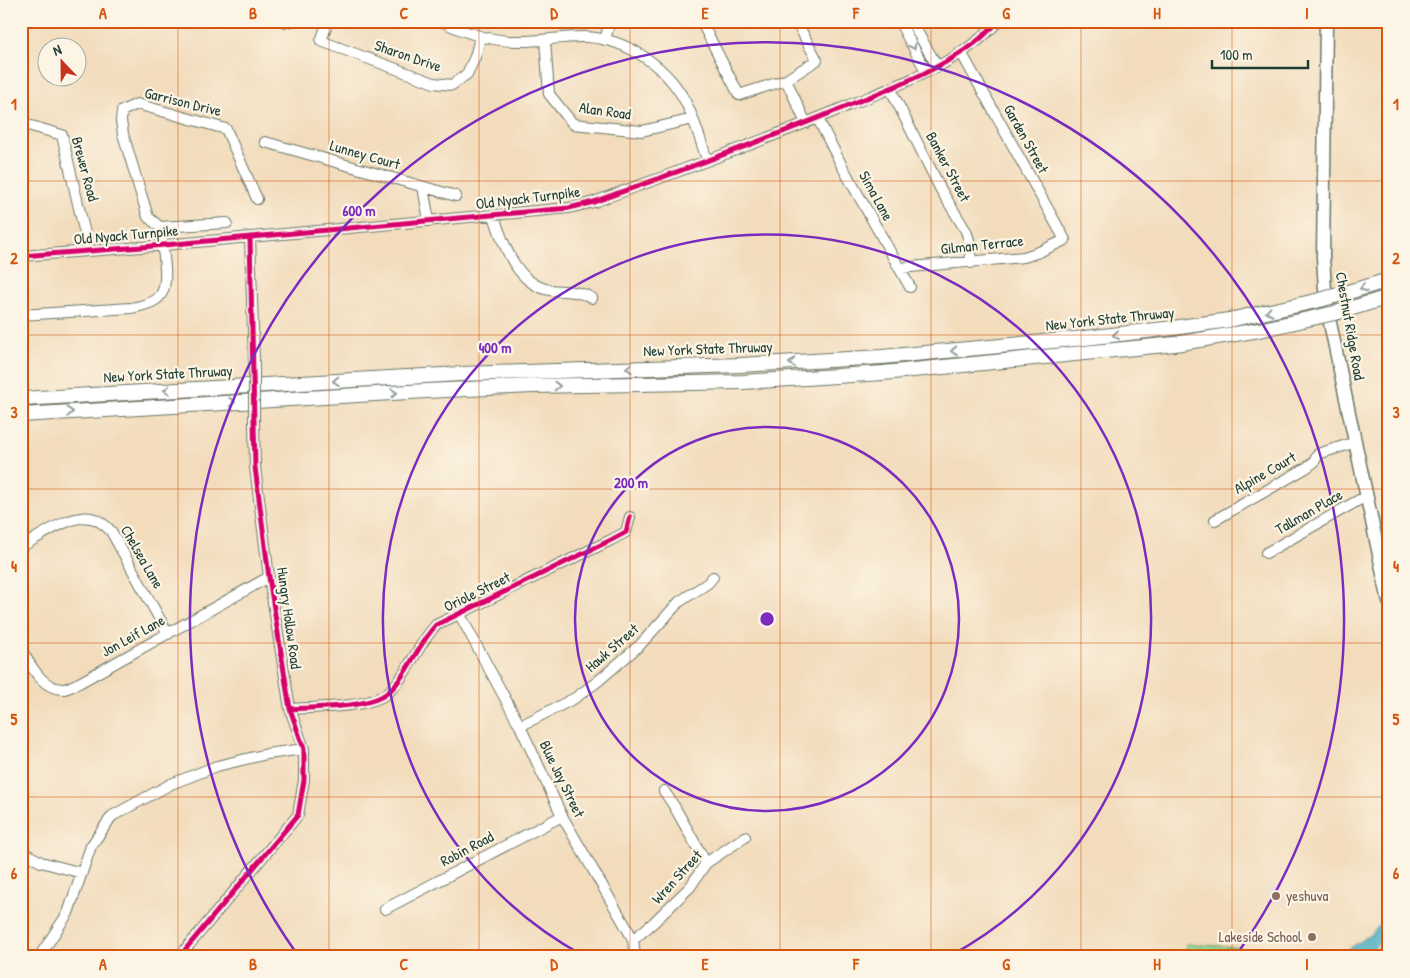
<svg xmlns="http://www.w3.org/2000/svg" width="1410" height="978" font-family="'Patrick Hand',sans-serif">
<rect width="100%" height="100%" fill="#fcf5e5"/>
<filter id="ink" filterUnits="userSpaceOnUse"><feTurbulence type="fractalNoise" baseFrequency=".02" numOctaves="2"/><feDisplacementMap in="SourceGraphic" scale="10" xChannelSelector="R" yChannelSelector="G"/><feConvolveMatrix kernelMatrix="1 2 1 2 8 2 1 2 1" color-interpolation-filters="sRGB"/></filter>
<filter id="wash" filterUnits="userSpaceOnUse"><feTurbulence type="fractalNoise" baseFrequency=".0096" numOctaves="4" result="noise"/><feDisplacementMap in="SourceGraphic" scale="20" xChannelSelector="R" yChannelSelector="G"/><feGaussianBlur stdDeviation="1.12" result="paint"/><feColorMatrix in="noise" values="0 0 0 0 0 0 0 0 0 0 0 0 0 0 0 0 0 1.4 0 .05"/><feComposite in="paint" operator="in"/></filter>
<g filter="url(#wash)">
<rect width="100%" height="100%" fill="#f2dcbc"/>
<path fill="#e0d4f4" d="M1280,887L1283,902H1271L1269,890Z"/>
<path fill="#99de97" stroke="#5c8e66" d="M1187,944L1238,947V957H1186Z"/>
<path fill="#40acbf" stroke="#30747a" d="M1389,879L1388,930L1374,949L1362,957H1335C1351,946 1383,932 1386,911C1388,900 1386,890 1389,879Z"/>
</g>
<g filter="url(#ink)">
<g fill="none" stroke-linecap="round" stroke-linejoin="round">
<g stroke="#697564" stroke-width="12">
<path id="minor" d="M328,21L321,41L434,83L452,85L467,74L475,57L480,37
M441,21C467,34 492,42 521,41C543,41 564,36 586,37C628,39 670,68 688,107C696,124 701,142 707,160
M701,21L739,95L786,80L817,60L796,21
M899,21L926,71
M911,21L937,66
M286,22L291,21
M545,40L549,94L573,124L642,131L693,119
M605,40L610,21
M786,80L806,123
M890,88L941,190L966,231L969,240L971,263
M818,119L842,166L910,287
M21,123L62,135L89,251
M265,142L456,196
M423,187L429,221
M494,216C503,244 517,285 550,290C565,292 579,290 592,298
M227,223L160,227L148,217L123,134L121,121L122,111L137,104L226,129L257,199
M250,237L254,362
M21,256L142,247L569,208L594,202C679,171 764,141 847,106C888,89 941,70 976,42C984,36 991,28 999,21
M899,268L1024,257L1039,252L1065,240L961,52
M21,315L131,308C140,306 149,305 157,299C173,287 161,245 160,227
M1215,520L1306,468L1314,462L1318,454L1356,442
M21,547C39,537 70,514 91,518C98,519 105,525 111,531L168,634
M1266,553L1359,500L1367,498
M460,615L520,726L562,816L629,932L633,940L635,957
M21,649C30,664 42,690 64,689C69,688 74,685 79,683L269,577
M290,709C314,707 360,708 381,697C389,693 395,686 400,679C413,661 421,641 436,625L611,540L626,532L630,517
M520,726L575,698L597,682L640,645L679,602L708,583L713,577
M664,791L674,806L706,863
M21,851L41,862L82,873
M385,909L562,816
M633,940L653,923L690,887L706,863L745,837
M39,957L68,913L91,846L112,816L171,784L217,766L267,754L304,749
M179,957L298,815L304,780V749L290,709L269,577L255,467L254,425"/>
</g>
<g stroke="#697564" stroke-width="15">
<path id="major" d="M1326,21L1323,257L1325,290L1330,323L1389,602"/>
</g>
<g stroke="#697564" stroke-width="16">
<path id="highway" d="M1338,295L1389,280
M1339,312L1389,297
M21,399L460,374L741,365L882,357L1085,338L1173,328L1229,320L1316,301
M21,415L426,391L532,386L743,382L883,373L1175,344L1259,330L1317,317"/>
</g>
<use href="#minor" stroke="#fff" stroke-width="10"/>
<use href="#major" stroke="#fff" stroke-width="12"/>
<use href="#highway" stroke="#fff" stroke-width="14"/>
<g stroke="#697564" stroke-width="12" stroke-linecap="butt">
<path id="minor-bridge" d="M254,425V362"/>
</g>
<g stroke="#697564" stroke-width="16" stroke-linecap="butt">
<path id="highway-bridge" d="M1316,301L1338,295
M1317,317L1339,312"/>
</g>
<use href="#minor-bridge" stroke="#fff" stroke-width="10"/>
<use href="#highway-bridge" stroke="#fff" stroke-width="14"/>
<g stroke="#fcf5e5" stroke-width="8">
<path id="cycleway" d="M21,256L142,247L569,208L594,202C679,171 764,141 847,106C888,89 941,70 976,42C984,36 991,28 999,21
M290,709C314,707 360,708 381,697C389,693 395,686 400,679C413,661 421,641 436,625L611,540L626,532L630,517
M179,957L298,815L304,780V749L290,709L269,577L255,467L250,237"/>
</g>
<use href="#cycleway" stroke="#d6006c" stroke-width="5"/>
</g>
<defs><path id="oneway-chevron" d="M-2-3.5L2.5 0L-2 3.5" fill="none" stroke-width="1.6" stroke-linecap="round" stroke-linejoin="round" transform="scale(1.25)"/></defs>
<g stroke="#8f9e9a">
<use href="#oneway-chevron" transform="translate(913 46) rotate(62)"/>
<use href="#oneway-chevron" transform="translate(1363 288) rotate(163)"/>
<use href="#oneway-chevron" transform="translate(1269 312) rotate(168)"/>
<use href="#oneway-chevron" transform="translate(1116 335) rotate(174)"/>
<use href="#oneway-chevron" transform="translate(954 351) rotate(175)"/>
<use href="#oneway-chevron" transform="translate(792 363) rotate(177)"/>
<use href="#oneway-chevron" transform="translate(629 368) rotate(179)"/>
<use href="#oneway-chevron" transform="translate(336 381) rotate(177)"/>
<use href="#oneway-chevron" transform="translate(557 386) rotate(-1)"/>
<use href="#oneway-chevron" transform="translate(167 390) rotate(177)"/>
<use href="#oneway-chevron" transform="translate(394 393) rotate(-3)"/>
<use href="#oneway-chevron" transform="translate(232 402) rotate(-3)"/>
<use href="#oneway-chevron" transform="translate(70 412) rotate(-3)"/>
</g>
</g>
<path fill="none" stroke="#d45610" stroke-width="1" stroke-opacity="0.55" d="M178,21V957M329,21V957M479,21V957M630,21V957M780,21V957M931,21V957M1081,21V957M1232,21V957M21,181H1389M21,335H1389M21,489H1389M21,643H1389M21,797H1389"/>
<g fill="none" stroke="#7b2cbf" stroke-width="2.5">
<circle cx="767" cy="619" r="192"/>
<path d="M584 956A384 384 0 1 1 950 956"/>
<path d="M297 954A577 577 0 1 1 1237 954"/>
</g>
<g fill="#8d6e63" stroke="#fcf5e5" stroke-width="2">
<circle cx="1276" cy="896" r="5"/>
<circle cx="1312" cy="937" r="5"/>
</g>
<g text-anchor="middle" stroke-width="4.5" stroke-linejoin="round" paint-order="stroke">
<g font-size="15" fill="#1f3d34" stroke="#fcf5e5">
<text transform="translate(408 56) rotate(19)" y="5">Sharon Drive</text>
<text transform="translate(183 102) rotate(14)" y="5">Garrison Drive</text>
<text transform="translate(605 111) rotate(8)" y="5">Alan Road</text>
<text transform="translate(1026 139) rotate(61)" y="5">Garden Street</text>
<text transform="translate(365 155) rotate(16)" y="5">Lunney Court</text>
<text transform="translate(948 167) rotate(62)" y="5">Banker Street</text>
<text transform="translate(85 169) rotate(75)" y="5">Brewer Road</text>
<text transform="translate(876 196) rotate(61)" y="5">Sima Lane</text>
<text transform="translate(528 198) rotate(-7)" y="5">Old Nyack Turnpike</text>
<text transform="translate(126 235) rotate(-5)" y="5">Old Nyack Turnpike</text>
<text transform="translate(982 245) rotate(-6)" y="5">Gilman Terrace</text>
<text transform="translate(1110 319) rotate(-6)" y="5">New York State Thruway</text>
<text transform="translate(1350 326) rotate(80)" y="5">Chestnut Ridge Road</text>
<text transform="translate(708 349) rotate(-2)" y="5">New York State Thruway</text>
<text transform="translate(168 374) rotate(-3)" y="5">New York State Thruway</text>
<text transform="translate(1265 473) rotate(-30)" y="5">Alpine Court</text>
<text transform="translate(1309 512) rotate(-30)" y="5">Tallman Place</text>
<text transform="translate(142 557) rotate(60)" y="5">Chelsea Lane</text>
<text transform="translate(477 592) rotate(-26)" y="5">Oriole Street</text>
<text transform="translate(289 618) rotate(82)" y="5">Hungry Hollow Road</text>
<text transform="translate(133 636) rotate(-29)" y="5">Jon Leif Lane</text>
<text transform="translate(612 648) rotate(-41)" y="5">Hawk Street</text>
<text transform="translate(562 779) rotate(64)" y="5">Blue Jay Street</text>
<text transform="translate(467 849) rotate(-28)" y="5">Robin Road</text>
<text transform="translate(677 877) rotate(-48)" y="5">Wren Street</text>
</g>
<g font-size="15" fill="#785e54" stroke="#fcf5e5" text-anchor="start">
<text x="1286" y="901">yeshuva</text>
<text x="1302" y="942" text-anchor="end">Lakeside School</text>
</g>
</g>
<circle cx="767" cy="619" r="8" fill="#7b2cbf" stroke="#fcf5e5" stroke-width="2.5"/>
<g font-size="15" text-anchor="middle" font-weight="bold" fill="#7b2cbf" stroke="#fcf5e5" stroke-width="4.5" stroke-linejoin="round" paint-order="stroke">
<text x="359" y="216">600 m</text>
<text x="495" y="353">400 m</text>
<text x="631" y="488">200 m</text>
</g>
<rect width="1410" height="978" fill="none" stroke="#fcf5e5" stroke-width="55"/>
<g transform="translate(62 62) rotate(338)"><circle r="24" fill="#fcf5e5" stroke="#a4ab9e"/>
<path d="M0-4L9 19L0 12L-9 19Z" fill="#c8321e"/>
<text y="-8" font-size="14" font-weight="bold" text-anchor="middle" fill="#1f3d34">N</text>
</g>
<path d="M1212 60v8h96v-8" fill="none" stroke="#1f3d34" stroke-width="2.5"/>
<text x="1220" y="60" font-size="15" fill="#1f3d34" stroke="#fcf5e5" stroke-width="4" paint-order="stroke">100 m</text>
<rect x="28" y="28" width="1354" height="922" fill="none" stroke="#d45610" stroke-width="2"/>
<g font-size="16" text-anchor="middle" font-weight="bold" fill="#d45610">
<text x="103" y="19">A</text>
<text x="253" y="19">B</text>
<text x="404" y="19">C</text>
<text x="554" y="19">D</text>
<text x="705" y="19">E</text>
<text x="856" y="19">F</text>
<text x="1006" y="19">G</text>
<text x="1157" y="19">H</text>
<text x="1307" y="19">I</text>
<text x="14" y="110">1</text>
<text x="1396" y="110">1</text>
<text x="14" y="264">2</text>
<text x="1396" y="264">2</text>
<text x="14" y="418">3</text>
<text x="1396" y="418">3</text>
<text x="14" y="572">4</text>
<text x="1396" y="572">4</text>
<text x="14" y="725">5</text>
<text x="1396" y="725">5</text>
<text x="14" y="879">6</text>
<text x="1396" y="879">6</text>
<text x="103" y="970">A</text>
<text x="253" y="970">B</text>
<text x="404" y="970">C</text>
<text x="554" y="970">D</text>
<text x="705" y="970">E</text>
<text x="856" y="970">F</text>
<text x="1006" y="970">G</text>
<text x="1157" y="970">H</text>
<text x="1307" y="970">I</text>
</g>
</svg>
